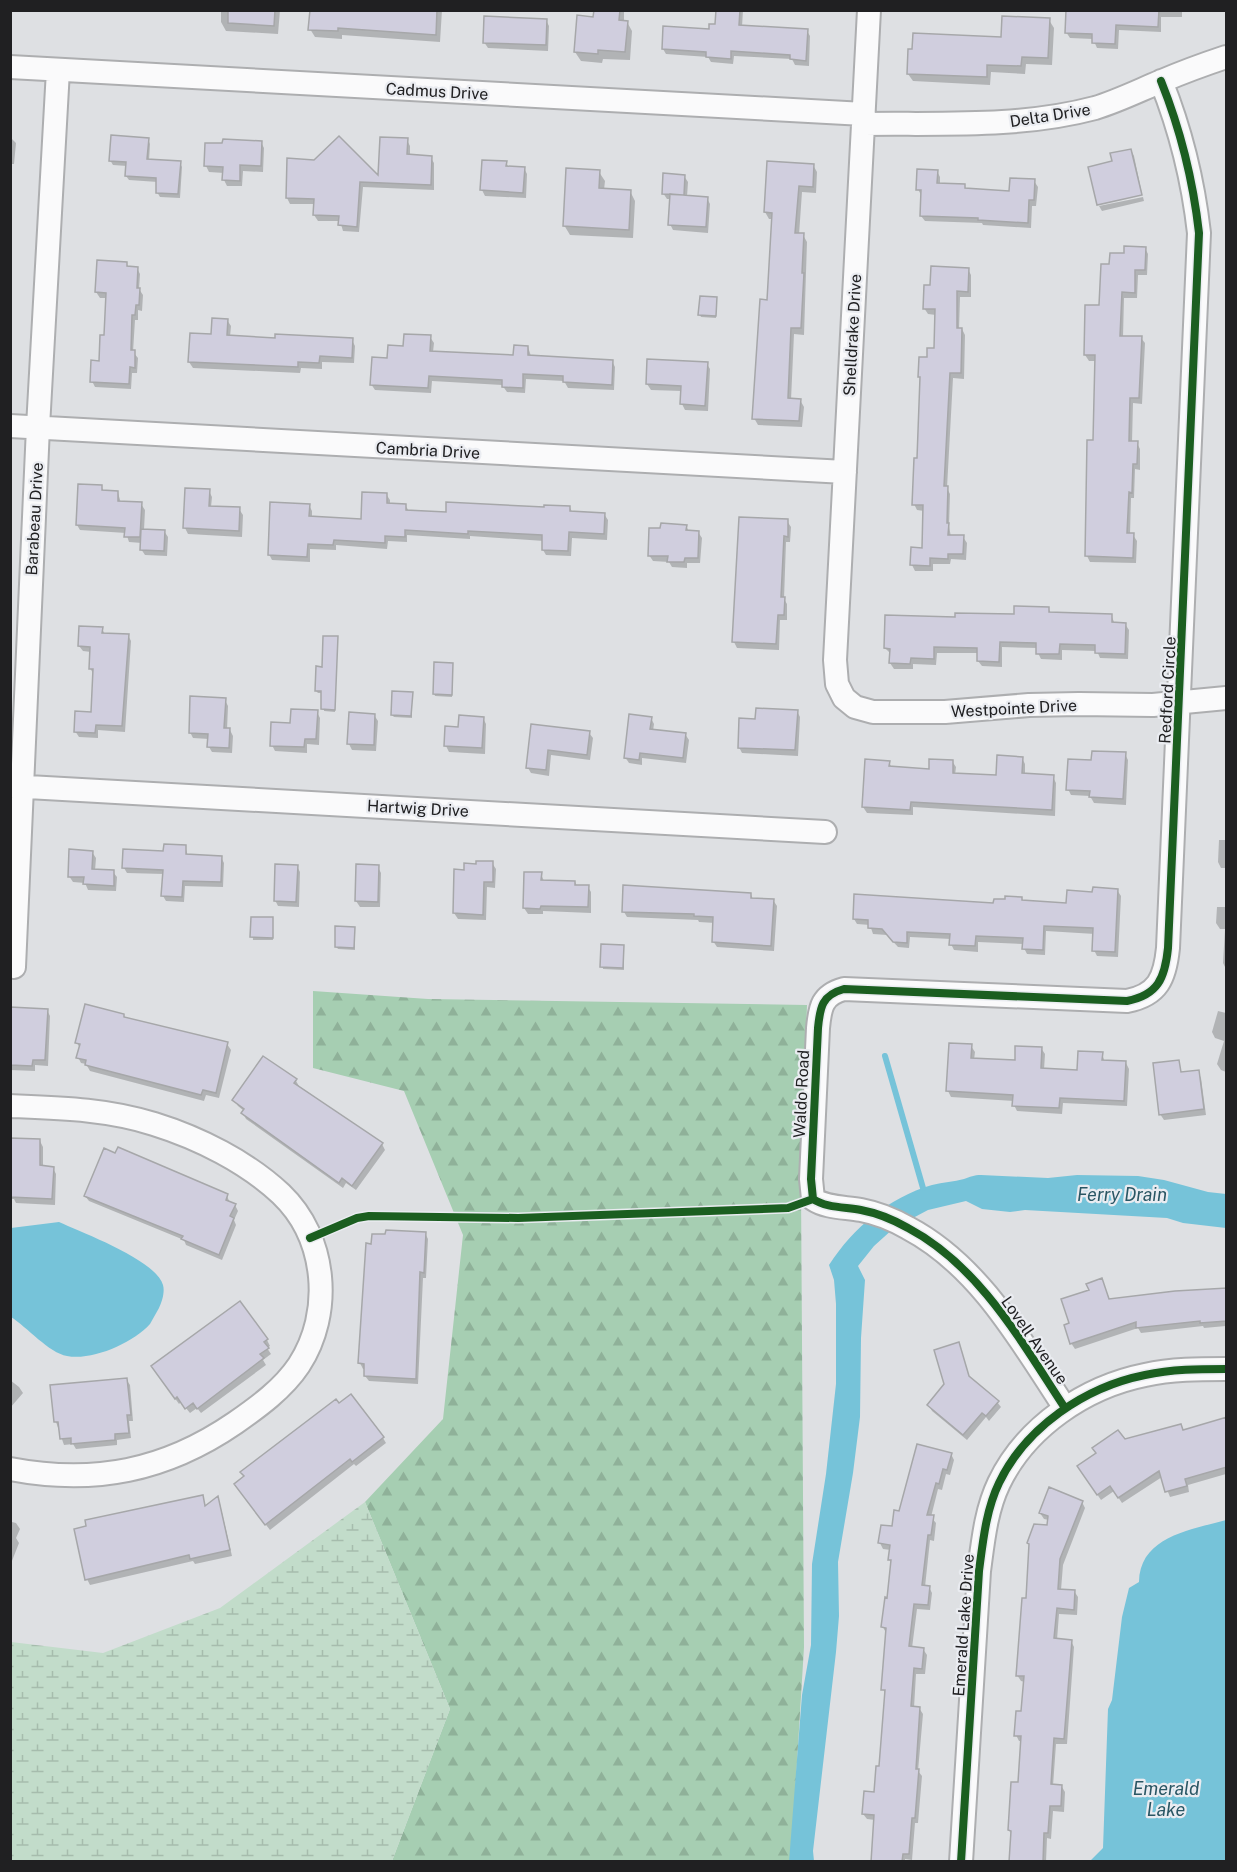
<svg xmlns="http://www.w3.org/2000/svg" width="1237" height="1872" font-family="'Public Sans',sans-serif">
<defs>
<pattern id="forest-firs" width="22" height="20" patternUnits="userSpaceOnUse" patternTransform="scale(1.5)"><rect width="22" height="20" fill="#a6ceb2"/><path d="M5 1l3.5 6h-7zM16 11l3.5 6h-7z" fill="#8fb199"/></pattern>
<pattern id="wetland-marsh" width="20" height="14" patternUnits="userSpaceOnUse" patternTransform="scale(1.5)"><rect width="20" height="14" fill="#c2dcca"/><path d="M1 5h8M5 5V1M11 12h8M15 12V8" fill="none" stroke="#a6bcad"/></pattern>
</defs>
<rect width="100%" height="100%" fill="#dee0e3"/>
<path fill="url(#forest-firs)" d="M313,991L428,999L807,1005L801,1188L804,1647L791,1861H392L450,1709L365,1502L443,1419L463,1235L404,1091L313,1068Z"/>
<path fill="url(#wetland-marsh)" d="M365,1502L450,1709L392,1861H11V1642L103,1653L220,1608Z"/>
<path fill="#76c3d9" d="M981,1175L1048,1178L1077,1175L1138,1176L1164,1180L1208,1192L1226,1194V1228L1183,1223L1167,1218L1025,1210L1010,1212L982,1209L966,1201L928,1210L894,1228L874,1246L858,1266L865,1280L861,1338L860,1417L853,1473L838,1562L839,1616L836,1652L813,1851L814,1861L789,1862L802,1695L811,1645L812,1564L826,1474L836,1384V1304L834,1280L829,1265C854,1227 888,1198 932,1185C943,1182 954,1182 964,1179C970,1177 974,1175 981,1175Z
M59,1222C83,1233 156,1260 163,1285C165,1292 162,1302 159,1308C156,1313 153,1319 150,1324C133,1343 92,1361 67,1356C49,1353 27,1327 11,1317V1228Z
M1226,1520V1861H1090L1103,1848L1108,1709L1112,1700L1122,1617L1129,1588L1139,1582C1140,1536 1191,1530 1226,1520Z"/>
<path fill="#0003" d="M221,10H280L278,34L226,31L221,22Z
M393,10H442L440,42L342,35V39L315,37L310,29Z
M595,10H624V22H627L632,31L630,60L603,59L602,63L581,61L575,52L595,19Z
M718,10H743L742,27L807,31L810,36L809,66L795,65L792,59L734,56L733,64L711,62L708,57L666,54L663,49L717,26Z
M1067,10H1182V17H1161V32L1119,30L1118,49L1097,48L1093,39L1070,38L1066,32Z
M546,20L549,26L548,51L488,48L484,42Z
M1049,20L1054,28L1052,65L1026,64L1025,74L991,72L990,85L913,81L908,74Z
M10,137L16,143L14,164H10Z
M148,139L150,144L149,161L180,163L182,167L180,198L160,197L157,192L158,182L129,180L126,176L127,166L113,165L110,160Z
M407,140L410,146V156L431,158L434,163V190L363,187L359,232L343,231L340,221H318L314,215L315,204H290L287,198L289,160L379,178Z
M261,142L264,148L263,172L243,171L242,186H227L224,180V173L209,172L206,166Z
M1131,150L1134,156L1142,194L1098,204Z
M506,162L509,168H524L527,174L526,198L485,196L482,190Z
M813,165L817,172L816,193L802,192L799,235H803L807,242L804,335L794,334L791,400H800L804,407L802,427L758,425L754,418L768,301L773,219H769L765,212Z
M937,171L940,177V185L964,186L967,190L1010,193L1034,181L1038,187L1036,206H1032L1031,228L983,225L982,223L925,221L921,216V195L918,189Z
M599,172L605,181L604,190L630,191L635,201L633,238L570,235L564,225Z
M684,176L688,182L687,197L707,198L710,204L708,233L673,230L670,224L671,199H667L663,193Z
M1143,197L1144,201L1102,211L1099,206Z
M1145,248L1148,254L1147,275H1138L1137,298H1124L1123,337L1141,338L1145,343L1142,404L1133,403L1132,442L1137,443L1140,449V470L1135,469L1134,498H1131L1130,535H1133L1137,541L1136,563L1090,562L1087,556L1094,441L1097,361H1089L1085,355L1101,307L1111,266L1126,254Z
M126,263L129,268H137L140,274L139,289L143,295L142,311L138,310V320H135L133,352L138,358L137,373H132L131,389L95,387L92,381L100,363L105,337L107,298H100L96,292Z
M968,269L971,275V297H960L959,329H962L965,335L964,379L953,378L947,488L950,494L949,526L951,537H963L967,543L966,560L951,559L950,564H933V571H915L912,565L923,549L924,511L917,510L914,504L919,460L921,380L920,377L928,358L935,350L936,315L928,314L924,308L932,287Z
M716,298V318L701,317L700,315Z
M227,320L231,326L230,337L352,340L355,346L354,363L322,362V369L301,368L300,373L193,368L189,362Z
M430,337L434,343L433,352L514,357L528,347L531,356L612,361L615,367L614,390L568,388L564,381L526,379L525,393L507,392L502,385L432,381L431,393L375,390L371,384L388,360L405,348Z
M707,364L710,369L708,411L685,410L682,404V391L651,390L647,384Z
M101,487L105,492L118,493L121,503L141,504L145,510L144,530L164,531L168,537L167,556L145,555L141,549L142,543L129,542L126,533L80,530L77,525Z
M209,491L212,497L211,507L239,509L243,515L242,537L188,534L185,528Z
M386,494L390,500V505H405L409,511L447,513L570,508L573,513L604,514L608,520L607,540L572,538L571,556L546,555L543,550L544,541L470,536V539L407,535V542L388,541L387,549L336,545V550L310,549V562L272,560L269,554L309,505L312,511V518L362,521Z
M741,519L787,521L791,527L790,542H786L784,599L787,604V620H780L779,650L737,648L734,642Z
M686,526L689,531L698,532L702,538L700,563H687V568L672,567L669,562L653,561L649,555Z
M1048,608L1051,613L1111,615L1115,624H1125L1129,630L1128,659L1100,658L1097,651L1062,650V660L1041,659L1038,653V648L1002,647V667L982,666L978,661L979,653H937L936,665L913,664V669H894L890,663L891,654L885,648L957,619L1015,616Z
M102,629L105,634L128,635L131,641L125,732L98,730V738L79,737L75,731L92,713L94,675L90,668L91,652L83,651L79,646Z
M337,638L335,712L324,711L323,693H318L316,691L323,668Z
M452,665V697L435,696L434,693Z
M412,693V718L394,717L392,715Z
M225,700L228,706L227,730H230L233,736L232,753L212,752L209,747V739L193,738L190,732Z
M797,711L800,717L798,756L742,753L739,747L757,720Z
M317,712L320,718L319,745L307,744V753L275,751L272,745L292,725Z
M374,715L378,721L376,751L352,750L349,744Z
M483,718L486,724L485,754L449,752L446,746L459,729Z
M651,718L654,724L653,731L685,734L689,740L686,763L642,758V765L629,763L625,757Z
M533,726L589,733L593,738L590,760L551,755L549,776L531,773L528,768Z
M1125,754L1128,760L1126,805L1094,803L1090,796L1071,795L1068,789L1093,762Z
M1022,758L1025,764V775L1053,777L1056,783L1055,816L913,807V815L867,813L863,807L866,761L889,762L892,768L930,770L952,761L956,767L955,775L998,777Z
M1219,840H1226V868H1221L1218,862Z
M185,846L188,856L221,857L224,863L223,887L185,886L184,902L166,901L163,896L164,874L127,873L124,868Z
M92,852L96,858L95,871L113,872L117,877L116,891L88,890L85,883L73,882L69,876Z
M492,863L496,869L495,888L487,887L486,920L458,919L454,913L465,871Z
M297,866L300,872L299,907L278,906L275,900Z
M378,867L381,873L380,907H360L356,901Z
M541,874L544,881L575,882L577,886L588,887L591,892V913L543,911V914H528L524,908Z
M1117,890L1121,896L1118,957L1097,956L1094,950L1095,934L1046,931L1045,955L1027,954L1024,948V944L978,942V952L954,950L951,944V939L910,937L909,948L898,947L887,935L873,934L870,925L857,924L854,919L995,904L1021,898L1024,902L1067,904L1094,893Z
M751,895L753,899L773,900L777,906L774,951L717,947L713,941L715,923L699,922L698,920L627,917L624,912Z
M1217,907H1226V969L1223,963L1225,929H1220L1216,923Z
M252,918L272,919L273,940H253Z
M354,928L355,950L338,949L336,946Z
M602,946H623L624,970L603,969Z
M10,1009L47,1010L50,1016L48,1066L35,1065V1071L10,1070Z
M1218,1011L1226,1013V1072L1221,1070L1217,1064L1224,1041L1215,1038L1212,1032Z
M123,1015L126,1019L227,1044L231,1050L219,1098L206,1095L204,1101L90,1071L86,1064L81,1063L78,1057L80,1048L77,1043Z
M971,1046L975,1052L974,1060L1016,1062L1041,1048L1045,1054L1044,1070L1078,1072L1102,1054L1105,1062L1126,1063L1129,1069L1127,1106L1063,1103L1062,1114L1017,1111L1014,1105V1101L951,1097L948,1091Z
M1178,1061L1182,1074L1198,1072L1201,1078L1206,1115L1164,1120L1160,1114Z
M296,1081L299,1086L382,1144L385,1150L356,1190L346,1183L343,1188L246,1119L243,1113L244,1111L238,1106L234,1100Z
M10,1139L40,1141L43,1147V1167L53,1168L56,1174L55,1205L16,1203L14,1199H10Z
M85,1196H227L230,1203L235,1205L238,1211L234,1220L236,1225L222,1260L186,1245L184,1240L89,1201Z
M425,1233L428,1239L426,1278H423L418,1384L369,1381L365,1376V1369H363L360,1363L373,1245Z
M1102,1280L1110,1300L1226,1290V1326L1204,1328L1203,1326L1141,1333L1138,1328L1075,1349L1071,1343V1324L1090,1291Z
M240,1303L267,1340L270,1346L267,1348L271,1354L263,1360L266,1365L201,1413L197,1408L190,1413L181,1402L179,1404L156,1372Z
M961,1350L970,1379L997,1402L1001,1407L989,1421L986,1417L967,1440L932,1411L929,1405L946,1384Z
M126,1379L130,1385L133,1421H129L131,1438L117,1440V1445L76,1449L73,1444L64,1445L56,1422Z
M10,1380L19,1387L23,1393L10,1408Z
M1226,1419V1474L1188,1485L1189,1492L1170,1497L1162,1477L1122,1503L1114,1491L1101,1500L1082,1472L1124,1441L1183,1431Z
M383,1438L386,1443L356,1466L354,1464L270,1530L239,1490Z
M951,1454L954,1460L950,1475L946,1474L942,1490L938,1489L931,1517L936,1523L934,1541L930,1540L925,1587H929L932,1593L930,1610L917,1609L912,1648L923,1649L927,1655L925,1674H916L914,1708H919L923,1714L918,1771L922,1776L918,1823H915L912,1860L905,1859V1862H872L875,1820L867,1819L863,1814L875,1794L881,1768L886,1695L883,1689L886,1633L883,1627L889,1600L892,1564L889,1559L891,1550L883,1549L880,1543L893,1528L900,1513Z
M202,1497L206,1507L217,1499L220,1504L232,1556L195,1564L193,1561L90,1585L87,1579Z
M1082,1502L1085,1508L1063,1565L1061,1590L1074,1591L1078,1597L1077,1615L1059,1614L1057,1640L1071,1641L1074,1647L1067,1744H1056L1053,1786L1062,1787L1065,1792L1064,1812L1053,1811L1051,1839L1047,1838L1046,1862H1011L1012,1835L1009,1830L1019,1784L1022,1741H1019L1016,1735L1023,1713L1025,1682L1021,1681L1017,1675L1027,1600L1049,1520L1044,1519L1040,1513Z
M10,1517L12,1522L16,1523L20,1529L16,1538L19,1543L10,1566Z"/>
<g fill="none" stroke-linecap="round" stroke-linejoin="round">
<path stroke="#76c3d9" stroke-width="6" d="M885,1056L923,1188"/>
</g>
<path fill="#d0cede" stroke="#a6a7a9" stroke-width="1.5" d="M228,10H275L274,26L228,23Z
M310,10H437L436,35L338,28V31L308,30Z
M594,10H620L619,20L628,21L625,52L598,50V54L574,52L577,15L593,17Z
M716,10H740L739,25L808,29L806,61L790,59V55L731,51V59L706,57V52L662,49L663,26L709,29V24H715Z
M1066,10H1159L1158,27L1116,25L1115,44L1092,43V34L1065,33Z
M484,16L547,19L546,45L483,43Z
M1002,16L1050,18L1048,58L1022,57L1021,66L987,65V77L907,74L908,49H912L913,33L1001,37Z
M111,135L149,138L147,159L181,161L178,194L156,193V178L125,176L126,162L109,161Z
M339,136L378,175L380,137L408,138L407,154L432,156L431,185L360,182L357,227L338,225L339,216L313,215L314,199L286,198L287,158L314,160Z
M223,139L262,141L261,166L240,165V181L222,180L223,167L204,166L205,143H222Z
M1131,149L1142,195L1097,205L1088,167L1112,161L1110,153Z
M482,160L507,161L506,166L525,167L523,193L480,190Z
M767,161L814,164L813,187L799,186L795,233H804L802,273H804L801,328H791L788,398L801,399L799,421L752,419L760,299L767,300L772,213L764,212Z
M566,168L600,170L599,188L631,190L629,230L563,226Z
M917,169L938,170L937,183L965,184V188L1009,191L1010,178L1035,179L1034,200H1029L1028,223L978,220V218L920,216L921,190H916Z
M663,173L685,175L684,195L662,194Z
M670,194L708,197L706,227L668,225Z
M1124,246L1146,247L1145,270H1135V293L1122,292L1120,336H1142L1139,398H1130L1129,441H1138L1137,464H1133L1132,493L1129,492L1127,533H1134L1133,558L1085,556L1087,440H1093L1095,355H1084L1085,305H1099L1101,264H1109L1110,253H1124Z
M97,260L127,262V266L138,267L137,288H140L139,305H136L135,315H132L131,350H135V368L130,367L129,384L90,382L91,360L99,361L100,335H104L106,293L95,292Z
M931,266L969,268L968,292L957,291V328H962L961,373H950L944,486H948L947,523H949L948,535H964L963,554H948V559L930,558V566L910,565L911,547L922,548L923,505H912L914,458H917L920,377H918L919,357H927V348H934L935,309H923L924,285H930Z
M700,296L717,297L716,316L698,315Z
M212,318L228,319L227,335L275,338V334L353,338L352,358L320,356L319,363L298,362V367L188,362L190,333L211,334Z
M404,334L431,335L430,351L513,355L514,345L528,346V355L613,360L612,385L563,382V376L523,374V388L502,387V380L429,376L428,388L370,385L372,357L387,358L388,345L403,346Z
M647,359L708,362L705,406L680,404L681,386L646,384Z
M78,484L102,485V490L118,491V501L142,502L140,537H124L125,528L76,525Z
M185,488L210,489L209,506L240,507L239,531L183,528Z
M362,492L387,493V503L406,504V510L446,512V502L544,507V505L570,506V511L605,513L604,534L569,532L568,551L542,550V535L468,531V534L405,530V537L385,536V543L334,540L333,545L308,544L307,557L268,555L270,502L310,504L309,516L361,519Z
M739,517L788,519V537L784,536L781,597H785L784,615H778L776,644L732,642Z
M661,523L687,525L686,530L699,531L698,558H685L684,562H667L668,556H648L649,528H660Z
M141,529L165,530L164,551L140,550Z
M1014,606L1049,607V612L1112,614V622L1126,623L1125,654L1095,653V645L1060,644L1059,654H1036V643L1000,642L999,662L977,661V648L934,647V659L911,658L910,664L889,663L890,649L884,648L885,615L955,617V613L1014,614Z
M79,626L103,627L102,633L129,634L122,726L96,725L95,733L74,732L75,711L91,712L93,669H89L90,647L78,646Z
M323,636H338L335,710L321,709V691H315L316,666L322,667Z
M434,662L453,663L452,695L433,694Z
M392,691L413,692L411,716L391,715Z
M190,696L226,698L224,728H230L229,748L207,747L208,734L189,733Z
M756,708L798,710L795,750L738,748L739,718L755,719Z
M291,709L318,710L316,739H305L304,747L270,746L271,722L290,723Z
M349,712L375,714L374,745L347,744Z
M629,714L652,717L650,729L686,733L683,758L640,753L639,760L624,758Z
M459,715L484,717L482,748L444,746L445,726L458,727Z
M531,724L590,731L587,755L548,750L546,770L526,768Z
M1092,751L1126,752L1123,799L1089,797L1090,791L1066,790L1068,759L1091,760Z
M997,755L1023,757L1022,773L1054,775L1052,810L911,802L910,810L862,807L865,759L890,761L889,766L929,769V759L953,760V773L996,775Z
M164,844L186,845V854L222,856L221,882L183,881L182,897L161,896L163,870L122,868L123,849L163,851Z
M69,849L93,851L92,869L114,870V886L83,884L84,877H68Z
M476,861H493V882H484L483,915L453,913L454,869L464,870V863L476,864Z
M275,864L298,865L296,902L274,901Z
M356,864L379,865L378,902L355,901Z
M524,872H542L541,880L575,881V885H589L588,907L541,906L540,909L523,908Z
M623,885L751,893V898L774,899L771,946L712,942L713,917L694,916V914L622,912Z
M1093,887L1118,889L1115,952L1092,951L1093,928L1044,926L1043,950L1022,949L1023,938L976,936L975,946L949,945L950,934L907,932V943L893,942L882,929L868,928V920L853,919L854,894L993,903L994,899H1005V896L1022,897V900L1066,903L1067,890L1092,892Z
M251,917H273V938L250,937Z
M335,926L355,927L354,948L335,947Z
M601,944L624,945L623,968L600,967Z
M85,1004L124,1014V1017L228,1042L216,1093L203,1090L201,1095L85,1065L86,1060L76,1058L80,1044L75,1043Z
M10,1007L48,1009L45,1060H33L32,1066L10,1065Z
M949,1043L972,1044L971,1058L1015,1060V1046L1042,1047L1041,1068L1077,1070L1078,1051L1103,1052L1102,1060L1126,1061L1124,1101L1060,1098L1059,1108L1012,1106L1013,1095L946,1091Z
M263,1056L297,1079L294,1083L383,1143L352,1186L342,1178L339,1183L241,1113L244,1109L232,1100Z
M1179,1060L1181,1072L1199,1070L1204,1109L1159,1115L1153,1063Z
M10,1138L40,1139V1165L54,1167L52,1199L10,1197Z
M118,1147L228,1194L226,1200L236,1204L230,1216L234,1218L219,1255L181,1239L183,1236L84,1196L104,1148L115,1153Z
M386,1230L426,1232L424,1273L420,1272L416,1379L364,1376V1364L358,1363L366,1243L371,1244L372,1234H385Z
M1102,1278L1109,1299L1175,1291L1227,1288V1321L1200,1323V1321L1136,1328V1322L1070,1344L1064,1325L1069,1323L1061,1299L1089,1290L1086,1284Z
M240,1301L268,1339L264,1342L269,1348L260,1354L264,1358L197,1409L193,1403L185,1409L177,1397L175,1399L151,1366Z
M959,1342L969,1376L999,1401L986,1416L982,1413L963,1435L927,1405L944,1384L934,1350Z
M127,1378L131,1415H127L129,1433L115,1434V1440L71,1444V1438L60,1439L58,1422H54L50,1385Z
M351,1394L384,1437L352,1462L350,1459L265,1525L234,1484L244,1476L240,1472L336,1399L339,1403Z
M1227,1417V1467L1185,1479L1187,1486L1165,1492L1159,1471L1118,1498L1110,1486L1097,1495L1077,1466L1096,1453L1092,1448L1118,1430L1125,1439L1181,1424L1183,1430Z
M917,1444L952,1453L947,1470L943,1469L939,1484L936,1483L927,1515H934L931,1535H928L922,1585L930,1586L928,1605L914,1604L909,1646L924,1648L922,1669L914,1668L911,1706L920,1707L916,1769H919L915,1818H912L909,1854H903L902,1862H871L874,1815L862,1814L864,1791L874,1792L876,1766H879L885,1690H881L886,1628L881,1627L885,1597L887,1598L891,1560H888L890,1545L878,1543L881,1525L892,1526L894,1510L899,1511Z
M1049,1487L1083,1501L1060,1559L1058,1589L1075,1590L1074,1610L1057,1608L1054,1638L1072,1640L1064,1739L1054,1738L1051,1784L1062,1785L1061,1806H1050L1048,1833H1044L1043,1862H1009L1011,1831L1008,1830L1011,1782H1018L1021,1736H1014L1016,1711H1021L1024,1676H1016L1022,1598H1026L1029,1544L1027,1543L1034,1524L1047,1525L1048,1516L1039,1513Z
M203,1495L205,1506L218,1496L230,1550L190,1559L189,1555L85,1580L74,1529L86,1526L85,1520Z"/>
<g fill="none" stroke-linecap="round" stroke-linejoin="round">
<g stroke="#adaeb0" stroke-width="26">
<path id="street" d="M869,10L835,660L837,684L844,698L855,707L873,712H945L1029,705L1079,704L1153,705L1226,698
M10,67L864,114
M863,124C940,123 1020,128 1095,108C1118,101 1140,90 1162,81C1183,72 1205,64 1226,57
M10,426L845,472
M10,786L825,832
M14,967L38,427L58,70
M10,1106C59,1108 107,1109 154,1124C199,1138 247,1162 281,1194C327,1238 333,1313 299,1365C283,1389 258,1407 235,1423C165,1471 94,1485 10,1469
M1065,1408C1022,1343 980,1266 908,1228C894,1220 877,1213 861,1210C845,1207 826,1208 813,1199L811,1179L818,1028C820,1007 822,995 844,989L1127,1001C1158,995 1165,978 1168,948L1199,233C1193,180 1181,131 1161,81
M961,1862L979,1571C983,1541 986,1510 999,1483C1026,1427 1085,1387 1145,1375C1172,1369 1199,1369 1226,1369"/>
</g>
<use href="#street" stroke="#fafafb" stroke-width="22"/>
<g stroke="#eaecf1" stroke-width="11">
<path id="cycleway" d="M310,1238L357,1218L369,1216L518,1218L788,1208L813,1199
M1065,1408C1022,1343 980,1266 908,1228C894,1220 877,1213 861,1210C845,1207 826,1208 813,1199L811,1179L818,1028C820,1007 822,995 844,989L1127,1001C1158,995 1165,978 1168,948L1199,233C1193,180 1181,131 1161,81
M961,1862L979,1571C983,1541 986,1510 999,1483C1026,1427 1085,1387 1145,1375C1172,1369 1199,1369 1226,1369"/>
</g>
<use href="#cycleway" stroke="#1b5e20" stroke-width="8"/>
</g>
<g text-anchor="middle" stroke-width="4.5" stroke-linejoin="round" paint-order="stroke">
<g font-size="16" fill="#202022" stroke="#eaecf1">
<text transform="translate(437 91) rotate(3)" y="6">Cadmus Drive</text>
<text transform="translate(1050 115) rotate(-9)" y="6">Delta Drive</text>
<text transform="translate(852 335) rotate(-87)" y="6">Shelldrake Drive</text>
<text transform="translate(428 450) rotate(3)" y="6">Cambria Drive</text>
<text transform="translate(34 519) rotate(-87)" y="6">Barabeau Drive</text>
<text transform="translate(1167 690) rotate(-87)" y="6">Redford Circle</text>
<text transform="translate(1014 708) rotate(-3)" y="6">Westpointe Drive</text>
<text transform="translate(418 808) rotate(3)" y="6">Hartwig Drive</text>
<text transform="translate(801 1094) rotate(-87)" y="6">Waldo Road</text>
<text transform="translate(1035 1340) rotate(55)" y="6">Lovell Avenue</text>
<text transform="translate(963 1625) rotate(-86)" y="6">Emerald Lake Drive</text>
</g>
<g font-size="18" font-style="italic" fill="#295664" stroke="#eaecf1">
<text x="1122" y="1201">Ferry Drain</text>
<text x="1166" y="1795">Emerald<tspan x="1166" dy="21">Lake</tspan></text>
</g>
</g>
<rect width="1237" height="1872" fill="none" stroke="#202022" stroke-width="24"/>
</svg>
